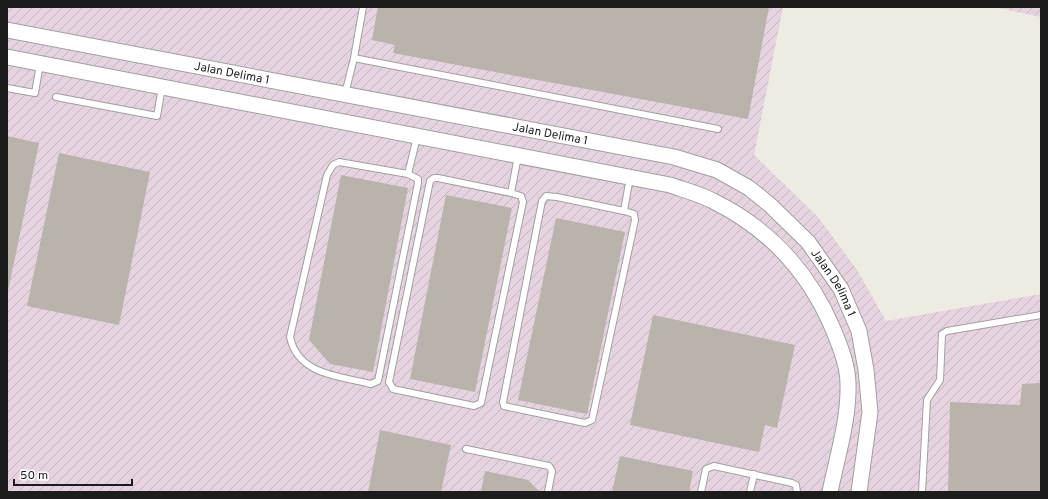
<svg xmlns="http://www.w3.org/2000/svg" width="1048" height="499" font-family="Overpass,sans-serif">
<defs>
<pattern id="industrial-furrows" width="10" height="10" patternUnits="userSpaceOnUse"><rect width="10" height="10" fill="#e5d4df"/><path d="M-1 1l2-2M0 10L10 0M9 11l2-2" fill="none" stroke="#c4b5bf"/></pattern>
</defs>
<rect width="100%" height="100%" fill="#edebe2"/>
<path fill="url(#industrial-furrows)" d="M7,7H783L754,155L818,217L857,270L886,321L1041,294V492H7Z
M994,7H1041V17Z"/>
<path fill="#b9b3ac" d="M378,7H769L748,119L393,53L395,45L372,40Z
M7,136L39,143L8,291H7Z
M59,153L150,172L119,325L27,306Z
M341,175L408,188L373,372L330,364L309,340Z
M446,195L512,208L475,392L410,379Z
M556,218L625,232L587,414L518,400Z
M653,315L795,345L777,428L765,425L759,452L630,425Z
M1041,383V492H948L950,402L1020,405L1022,384Z
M380,430L451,445L441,492H368Z
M620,456L693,471L689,492H612Z
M485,471L528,480L540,492H481Z"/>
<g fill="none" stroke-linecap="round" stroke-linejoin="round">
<g stroke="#a0a0a0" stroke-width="8">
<path id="service" d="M363,7L354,58L718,129
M7,88L35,93L40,64
M345,94L354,58
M56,97L157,116L162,87
M408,174L418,179V183L378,381L371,384C339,376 298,375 290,337L327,175L333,165L339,162L408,174L417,137
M511,193L521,196L523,202L481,403L474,406L393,389L389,382L430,181L434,178H438L511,193L518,156
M624,211L634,214L635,220L592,420L585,423L504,406L503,402L542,201L546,196L557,197L624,211L630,177
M466,449L549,466L552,471L548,492
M701,492L706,469L714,466L792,483L796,485L797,492
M750,492L754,474
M922,492L927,400L940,380L942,334L947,331L1041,315"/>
</g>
<g stroke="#a0a0a0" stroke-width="17">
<g id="tertiary">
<path id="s1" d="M7,30L674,157L717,170L749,188L770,205L808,242L841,289L859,331L866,370L870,412L859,492"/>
<path d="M7,57L670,185C684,190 700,194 713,201C768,228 809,272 833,329C840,346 848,366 848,384C849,420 837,457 830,492"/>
</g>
</g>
<use href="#service" stroke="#fff" stroke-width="6"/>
<use href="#tertiary" stroke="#fff" stroke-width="15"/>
</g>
<g text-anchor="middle" stroke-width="3" stroke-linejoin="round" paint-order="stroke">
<g font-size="12" fill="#1c1c1c" stroke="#fff">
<text dy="4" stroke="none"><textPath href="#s1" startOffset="229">Jalan Delima 1</textPath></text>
<text dy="4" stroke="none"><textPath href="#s1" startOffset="553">Jalan Delima 1</textPath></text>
<text dy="4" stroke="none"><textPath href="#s1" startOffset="889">Jalan Delima 1</textPath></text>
</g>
</g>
<rect width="1048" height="499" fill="none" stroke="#1c1c1c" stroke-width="16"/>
<path d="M14 479v6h118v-6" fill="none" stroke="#1c1c1c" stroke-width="2"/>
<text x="20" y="479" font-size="12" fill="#1c1c1c" stroke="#ffffff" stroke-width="3" paint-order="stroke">50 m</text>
</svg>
